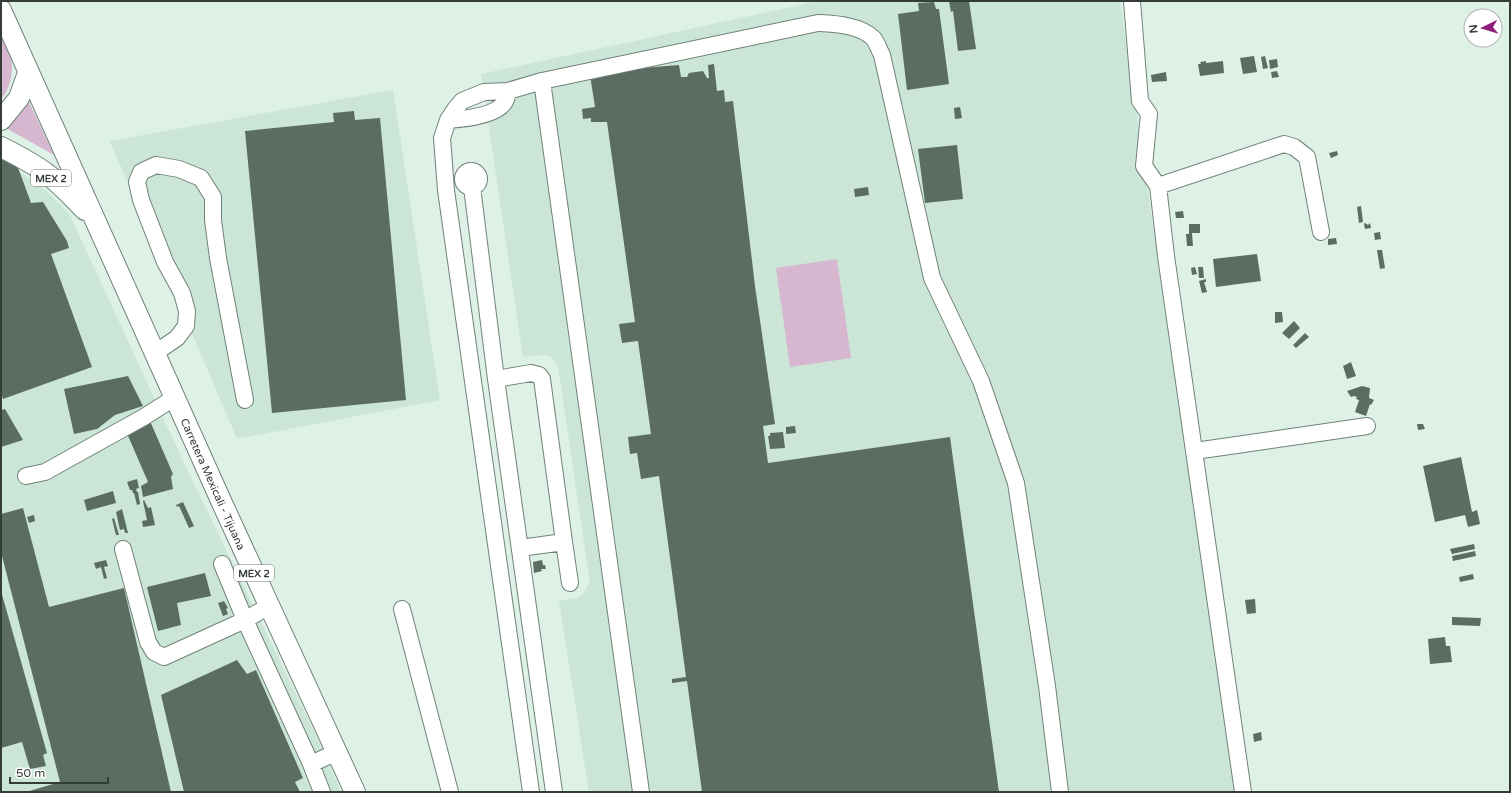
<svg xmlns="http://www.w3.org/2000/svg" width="1511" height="793" font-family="'Varela Round',sans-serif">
<rect width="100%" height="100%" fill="#ddf1e6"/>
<path fill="#cbe6d7" d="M819,1H1120L1236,792H589L559,601L576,598L582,595L589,584V576L558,366L551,357L545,355L523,357L481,74Z
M393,90L440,400L237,439L110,141Z
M1,161L41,186L69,213L185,465L325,754L341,792H1Z"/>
<path fill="#d7b6cf" d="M1,32C10,51 15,60 10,82C8,88 6,94 1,99Z
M27,98L54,155L4,127Z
M837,259L851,358L790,367L776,268Z"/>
<path fill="#5b6d63" d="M949,1H969L976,49L958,51L953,11L951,12Z
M934,2L936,9H939L949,84L907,90L898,14L919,11L918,3Z
M1254,56L1257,72L1243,74L1240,58Z
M1265,56L1268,68L1263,69L1261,57Z
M1277,59L1278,67L1270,69L1269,60Z
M1206,61V63L1223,61L1224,73L1200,76L1198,64H1201L1200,62Z
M714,64L717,91L724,90L725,102L733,101L755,286L775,424L763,426L768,463L950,437L999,792H702L687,681L672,683V679L686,677L659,476L641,479L637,453L630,454L628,437L651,434L638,341L622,343L619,324L635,322L607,122H591V118L583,119L582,109L595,107L590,75L630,69L679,65L681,77H687L689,73L703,71L707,78H709L708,65Z
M1277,71L1279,77L1272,78L1271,72Z
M1166,72L1167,81L1152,82L1151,75Z
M960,107L962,118L955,119L954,108Z
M354,111L355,120L380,118L406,400L272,413L245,131L334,122L333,113Z
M957,145L963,199L925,203L918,149Z
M1337,151L1338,155L1331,158L1329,153Z
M1,157L16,162L31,203L43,202L67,241L69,248L51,254L92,367L3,399L1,393Z
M868,187L869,195L855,197L854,189Z
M1361,206L1363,222L1359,223L1357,207Z
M1183,211L1184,218H1176L1175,212Z
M1365,223L1368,225L1370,223L1371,228L1365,229L1364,224Z
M1189,224H1200V233H1192L1193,246H1187L1186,234H1189Z
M1380,232L1381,239L1375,240L1374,233Z
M1336,238L1337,244L1328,245V239Z
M1377,250H1382L1385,268L1380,269Z
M1257,254L1261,281L1216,287L1213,259Z
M1195,267L1197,274L1192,275L1191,268Z
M1198,267H1203L1204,278H1199Z
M1206,279V282H1204L1207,292L1202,293L1199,281Z
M1275,312H1282L1283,322L1275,323Z
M1294,321L1300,328L1289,339L1282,333Z
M1305,333L1309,337L1296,348L1293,345Z
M1351,362L1356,376L1347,379L1343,366Z
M128,376L143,406L115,415L97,429L74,434L64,389Z
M1362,386L1370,388L1369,398L1374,400L1371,405L1370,404L1366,416L1355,412L1359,400L1356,399L1357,397L1354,396L1351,397L1347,391Z
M5,409L23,440L1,447V410Z
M150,421L173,474L171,477L173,489L143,497L141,486L148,482L126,431Z
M1417,424H1423L1425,429L1418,430Z
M795,426L796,433L786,434V427Z
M783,432L785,448L770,449L768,436H770V433Z
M1461,457L1472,512L1477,510L1480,524L1468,527L1465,515L1435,522L1423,466Z
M137,479L139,488L136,489L137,492H138L140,504L137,505L134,493H133L132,490H130L127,482Z
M113,491L116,503L87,511L84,500Z
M144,500L148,508L151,507L155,525L143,527L142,521L147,520L143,501Z
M183,502L194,526L189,528L179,506L177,507L176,505Z
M23,508L49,607L124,588L171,792H26L60,782L1,552V514Z
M122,509L128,533H125L124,529L120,530L116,512Z
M34,515L35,521L29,523L27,517Z
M114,518L119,535H116L112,519Z
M1474,544L1475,549L1452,554L1450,549Z
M1475,551L1476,556L1453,561L1452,556Z
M106,560L108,566L104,567L107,578L104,579L101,567L96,569L94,563Z
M542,560L543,565H545L546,569H541L542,571L534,573L533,562Z
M205,573L211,596L177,603L181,625L158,631L147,587Z
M1473,574L1474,579L1460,582L1459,577Z
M1,591L47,753L43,755L46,766L30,769L22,742L1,748Z
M1255,599L1256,613L1247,614L1245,600Z
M224,601L228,608L226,609L228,614L223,616L218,603Z
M1452,617L1481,618L1480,626L1452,625Z
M1445,637L1446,646H1450L1452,662L1430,664L1428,639Z
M237,660L247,674L256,670L303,778L295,782L300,792H184L161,695Z
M1261,732L1262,740L1254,742L1253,734Z"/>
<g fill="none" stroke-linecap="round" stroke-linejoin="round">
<g stroke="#708278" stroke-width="18">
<path id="minor" d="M1132,1L1140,101L1149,114L1144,166L1158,186L1166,256L1243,792
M542,81L641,792
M448,120C463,119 495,116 504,103C507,99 507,95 508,91
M463 179a8 8 0 1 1 16 0a8 8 0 1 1-16 0Z
M1158,186L1284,144L1294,147L1307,157L1321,232
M472,187L496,379L554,792
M155,353L177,338L186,326L187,311L182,293L165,262L141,200L137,182L141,172L156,165L179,169L201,178L213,197V220L218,258L245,400
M496,379L531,373L539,375L542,379L564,542L520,548
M1195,451L1367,426
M26,476L45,472L144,417L174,398
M564,542L570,583
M123,549L148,642L154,652L164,657L245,620L222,564
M269,606L245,620L311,764L322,792
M402,609L450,792
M311,764L337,752
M531,792L446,190L442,138L448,120L456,108L462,101L484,92L508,91L542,81L818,23C835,24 860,25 873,38C877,42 879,50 882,55L932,278L981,381L1016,483L1047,686L1060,792"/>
</g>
<g stroke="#708278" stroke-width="22">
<path id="major" d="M1,10L222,503L355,792
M1,120L19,98L28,73
M1,147C17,155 33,163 47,174C61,184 73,198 85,210"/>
</g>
<use href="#minor" stroke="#fff" stroke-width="16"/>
<use href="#major" stroke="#fff" stroke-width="20"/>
</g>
<g text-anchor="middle" stroke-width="4" stroke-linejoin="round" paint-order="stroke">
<g fill="#fff" stroke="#727774" stroke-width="1">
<rect x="31" y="170" width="40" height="16" rx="3"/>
<rect x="234" y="565" width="40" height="16" rx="3"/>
</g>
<g font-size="10" font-weight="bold" fill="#353d39">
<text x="51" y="182">MEX 2</text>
<text x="254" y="577">MEX 2</text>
</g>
<g font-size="11" fill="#353d39" stroke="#fff">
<text transform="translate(213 484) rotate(66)" y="4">Carretera Mexicali - Tijuana</text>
</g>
</g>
<rect width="1511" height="793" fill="none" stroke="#353d39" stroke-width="4"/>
<g transform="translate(1483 28) rotate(265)"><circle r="19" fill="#ffffff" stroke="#aeb1b0"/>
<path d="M0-3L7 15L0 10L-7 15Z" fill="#901e7f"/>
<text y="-6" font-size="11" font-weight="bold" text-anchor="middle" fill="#353d39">N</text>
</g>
<path d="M10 777v6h98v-6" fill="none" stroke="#353d39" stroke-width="2"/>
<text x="16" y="777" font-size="12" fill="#353d39" stroke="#ffffff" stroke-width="3" paint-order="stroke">50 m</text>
</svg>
